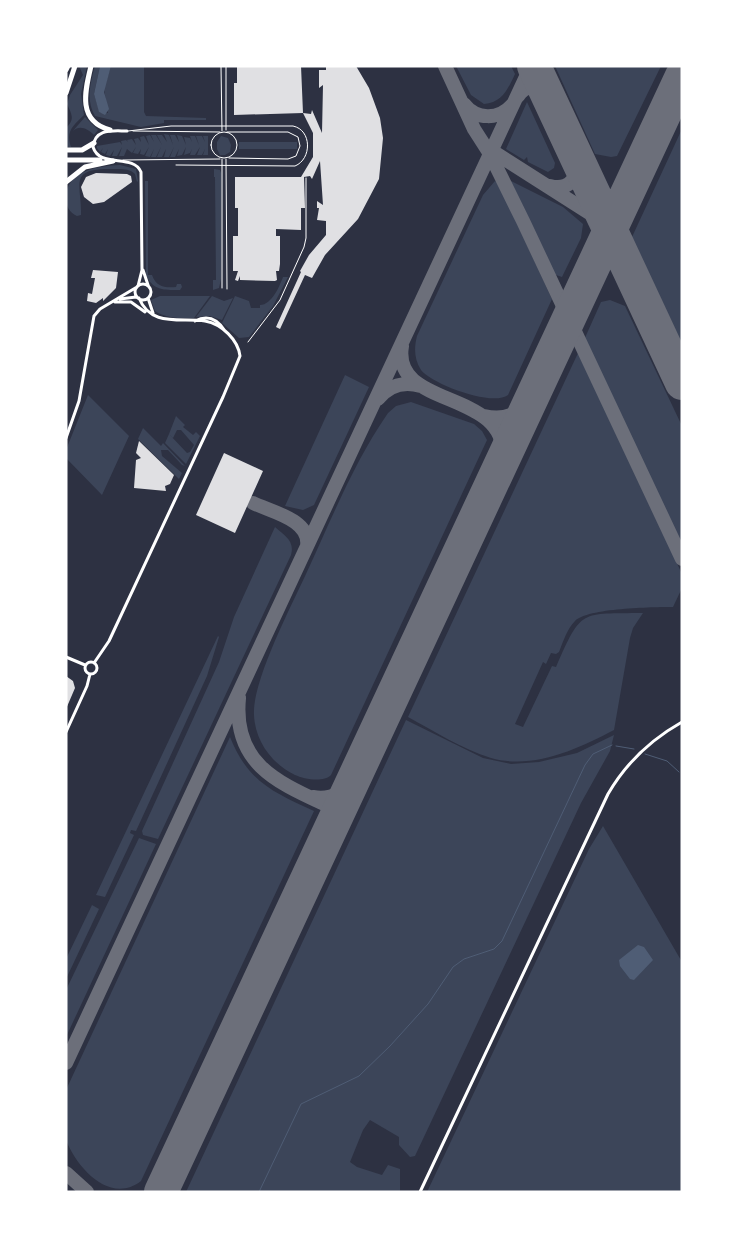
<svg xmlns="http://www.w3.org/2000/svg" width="748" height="1258" font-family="'Work Sans',sans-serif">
<rect width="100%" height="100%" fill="#2d3142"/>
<path fill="#3c4559" d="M79,66H87L81,94L84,115C74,125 65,131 71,147H66V128C75,119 72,115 67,104L70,95L83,75Z
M95,66H100L94,94L100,113H108L104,89L111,66H144V112L146,116L206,118V120H164V123L141,127L95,116C86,101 90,84 95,66Z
M456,66H511L515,74C508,89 502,103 484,104L471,95Z
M555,66H661L617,156L611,157L595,154Z
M527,102L555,163L554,168L548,172L528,162L527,157L524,160L506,149Z
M85,117L98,130L94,135C88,129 79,124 72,132Z
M682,129V344L632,237Z
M164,134L169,135L173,145L170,135H175L179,142L177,135L182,136L186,145L184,137L190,138L192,142L190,136H195L199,145L196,136H202L205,142L203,136H208V155H203L205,149L202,155H197L200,147L195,155H190L192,149L190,153L184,155L186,147L182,155L177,156L179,149L175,157H170L174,147L169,157H164L166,149L162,157H157L161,147L156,157H151L154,149L150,157L145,156L149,147L144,155L140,154L141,149L138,154L133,153L136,147L132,153L127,149L124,156H119L122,147L117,156H112L114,150L110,156L106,155L108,149L105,154L101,152L103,148L100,152L97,148V146L120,142L122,145L121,141L126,140L128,142L127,140L132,139L136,145L134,139L138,138L141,142L140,137L144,136L149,145L146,136L150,135L154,142L151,135H156L162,145L157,135H162L167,142Z
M221,136L228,138L231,145L230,152L225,155H220L217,149V142Z
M239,142H297V149H239Z
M120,165L136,169L138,181L137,182L135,174C129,168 120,169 112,169C67,168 82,185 81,215L77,216C69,212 66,206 66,198C66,170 99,166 120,165Z
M214,169L220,170L221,173V279L219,288L213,290V280H216L215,177H214Z
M509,180L563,207L583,224L581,238L562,277L553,274Z
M145,181H148V275H152C156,287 165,288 176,287L177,284H181L182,287L180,290C165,290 153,291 146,275Z
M495,181L499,184L552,299L508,395C492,407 432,384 421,370C414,359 414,348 417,336L483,195Z
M283,277H288L273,306L249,337L239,338L222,323L235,296L249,301L251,308H260V305C272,305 280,285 283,277Z
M160,296H210L194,318C182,319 165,318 155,311L151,300Z
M212,296L224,301L233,298L222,320L210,316L196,317Z
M610,300L625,306L682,426V549L619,415V412H617L584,340L601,302Z
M578,353L682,574V588L673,607C653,607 587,608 575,621C567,629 563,642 559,652L556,654L551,653L546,664L543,662L515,724L523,727L552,666L556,667C582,608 580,614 643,613L633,628L630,638L614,730C578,749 533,770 491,758C462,749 434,731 408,717Z
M345,375L369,387L314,505L303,510L285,506Z
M88,395L129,436L102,495L66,458V450Z
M411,402L474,424L482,431L487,440L331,775C323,783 304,779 295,775C272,764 255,741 254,715C252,681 291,607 306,574C331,520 354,462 388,413L396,406Z
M176,416L185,425L183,427L193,435L196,432L200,436L186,464L165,443L169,434L187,453L190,452L194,445L181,430H177L173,438L169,434Z
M143,428L161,446L163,443L185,466L182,465L168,450H161L162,456L182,473L179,479L138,439Z
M275,527C285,536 295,541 291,555L158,839L143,835L142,831L219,662L234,617Z
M218,636L219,637L207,676L136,831L131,830L130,833L134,835L105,897L96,895Z
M406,720L483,758L511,764L539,762L577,753L614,735L610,751L581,803L415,1156L410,1157L399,1145V1137L370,1120L363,1130L350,1162L357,1167L382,1175L388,1165L400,1169V1192H186Z
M230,737C248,782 273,792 314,811L141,1181C110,1205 77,1168 66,1140V1090Z
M603,826L682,962V1192H427L589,849Z
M139,838L156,844L66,1037V990Z
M92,905L99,909L66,979V959Z"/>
<path fill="#4f5d75" d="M100,66H111L104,92L109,109L105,115L99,112L94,94Z
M638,945L644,947L653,960L634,980L630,979L620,966L619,960Z"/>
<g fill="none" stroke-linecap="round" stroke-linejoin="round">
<path stroke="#4f5d75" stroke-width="1" d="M616,746L634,749
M645,754L667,761L679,772
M259,1192L301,1104L359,1076L390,1046L428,1004L453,967L464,959L494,949L502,941L585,765L593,754L612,745"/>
<path stroke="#6c6f7a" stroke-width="14" d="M445,66L474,129L490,154L523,221L682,559
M518,96C528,81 542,87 550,101
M464,104C476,120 499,120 512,105
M489,149L591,214L600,233L598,255
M550,186C569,191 578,178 578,161
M582,206C600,212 615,205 628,191
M402,346C391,410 509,388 503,459
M378,399C389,385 404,381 421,386
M484,416C505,421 520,414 532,397
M253,503C272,512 311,520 307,546
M239,698C232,769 285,785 339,811
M313,797C330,800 344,793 354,779
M66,1063L531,66
M66,1173L87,1192
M160,1192L163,1187"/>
<path stroke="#6c6f7a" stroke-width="34" d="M534,66L682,383
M161,1192L682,76"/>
</g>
<path fill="#e0e0e3" d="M237,66H301L303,113L234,115V83H237Z
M326,66H356L369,88L380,118L383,138L379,179L358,219L325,255L312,278L305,275L280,329L276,327L301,272L300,271L309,255L326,235V221L317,220L319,208H317V201L323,205L320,161L312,179L310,176L304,177L305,208H301V230L276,229V236H280V264L279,271H276L277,280L275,281L240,280V276L238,281L235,280L238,271H233V236H238V208H235V177H301L313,157V133L303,113L311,114L312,110L322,133L323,85L319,88V70H326Z
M96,173L127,174L131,176L132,182L104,202L93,204L84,197L81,187L86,177Z
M93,270L118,272L116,288L103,301V298L96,303L87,301L88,293L92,294L95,278H91Z
M139,441L174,475L170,484L165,486L166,491L134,488L136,460L141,458L136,453Z
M224,453L263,471L235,533L196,515Z
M66,676L73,681L75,688L66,709Z"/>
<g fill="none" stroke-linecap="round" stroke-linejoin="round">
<path stroke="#fff" stroke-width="1" d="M221,66L222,131
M226,66V130
M128,131L171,126H293C312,130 312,159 295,166L176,165
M133,131L220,132
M227,132H288L298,137L300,146L296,156L288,159L229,158
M211 145a13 13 0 1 1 26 0a13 13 0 1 1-26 0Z
M222,159V288
M226,159L227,289
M123,160L220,159
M248,342L280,300L304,247L306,238V178"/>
<path stroke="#fff" stroke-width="3" d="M127,131C112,131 95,128 93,147C100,169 133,153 141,172L142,270L138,286
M143,270L148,285
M135 292a8 8 0 1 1 16 0a8 8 0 1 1-16 0Z
M148,298L153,313
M120,299L136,297
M115,302H131L145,312
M195,321C209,314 218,320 225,331
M66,438L79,401L94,316L100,309L137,287
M66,657L85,665
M85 668a6 6 0 1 1 12 0a6 6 0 1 1-12 0Z
M94,663L109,641L223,397L240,356C238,340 222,324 205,321C182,317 151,328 139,298
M66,732L87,686L90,674
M420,1192L608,794C626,763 650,740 682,722"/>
<path stroke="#fff" stroke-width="5" d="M91,66C85,91 77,121 110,130
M66,70L68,66
M66,93L75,66
M66,150H82L94,143
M66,160H100
M66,182L85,167L113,161"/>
</g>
<rect width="748" height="1258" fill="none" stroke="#ffffff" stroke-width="135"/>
</svg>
